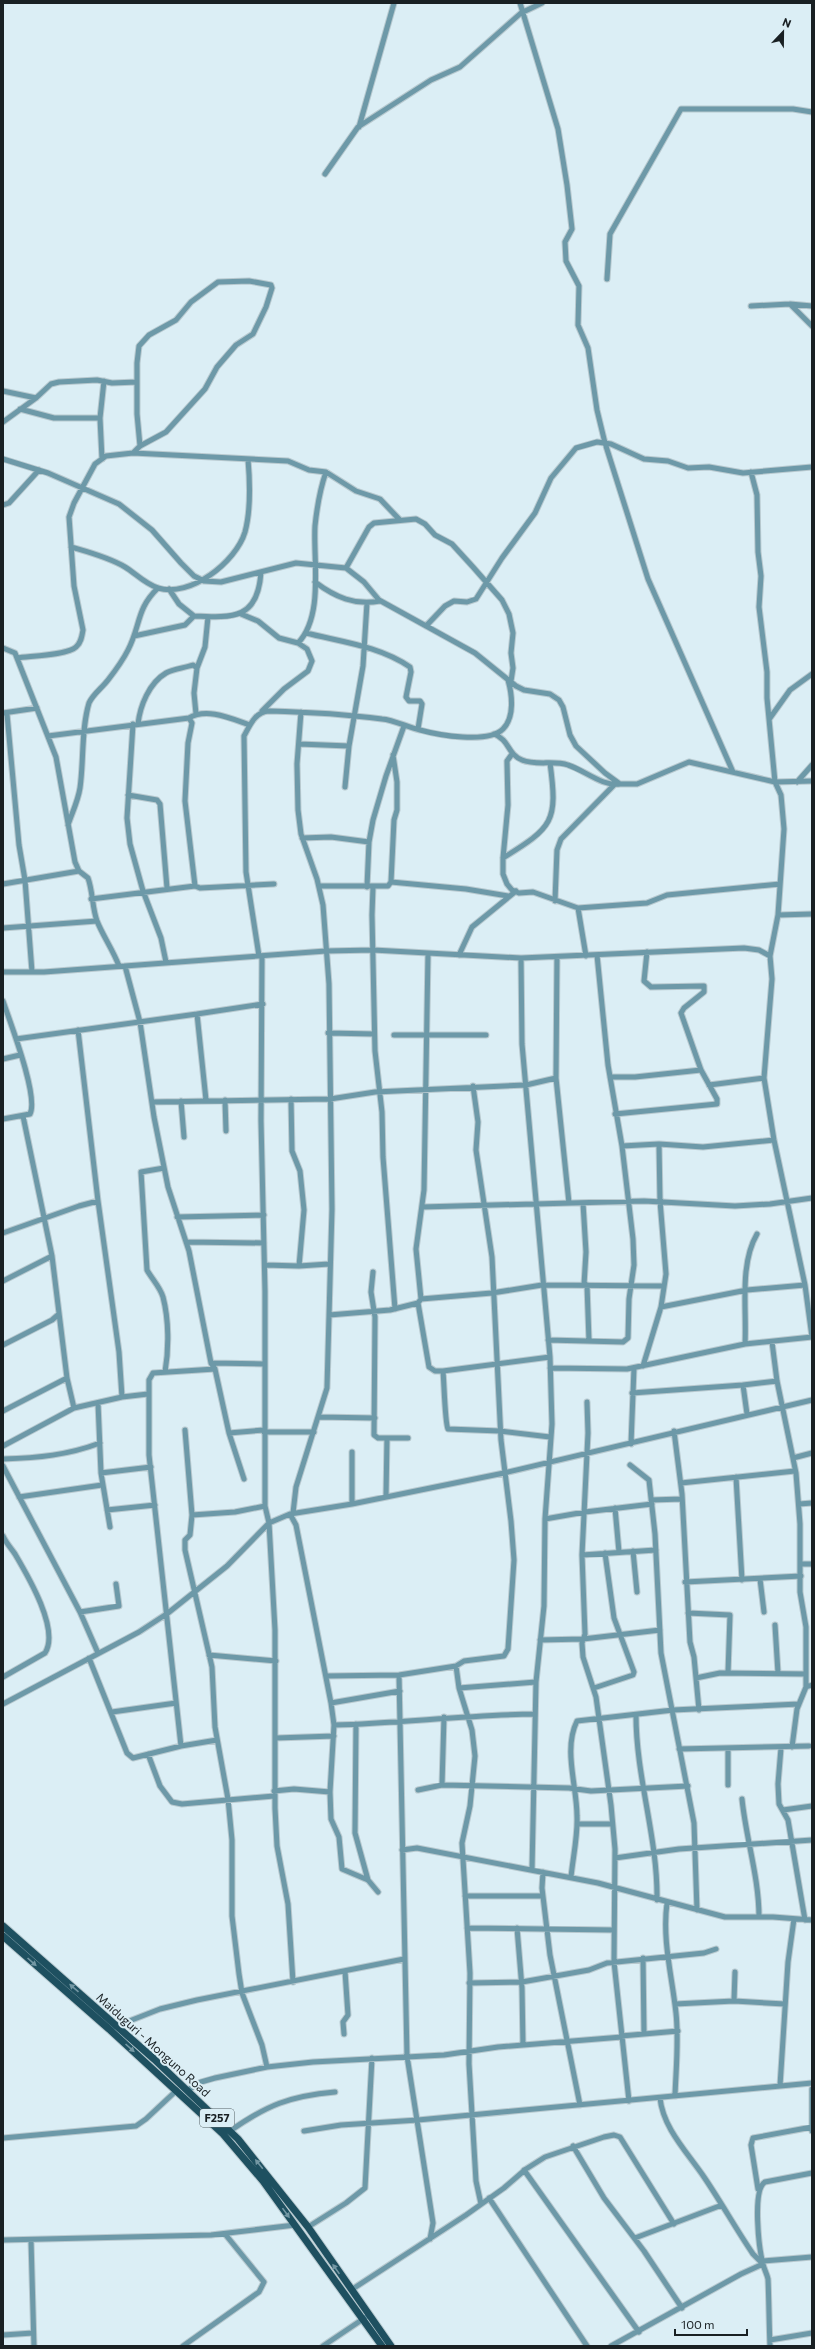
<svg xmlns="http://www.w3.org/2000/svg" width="815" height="2349" font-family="Commissioner,sans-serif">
<rect width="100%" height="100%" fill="#dbeef5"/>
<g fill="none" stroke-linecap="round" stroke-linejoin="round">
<g stroke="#b8c9cf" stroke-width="7">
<path id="minor" d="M520,3L558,129L567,185L572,229L565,242L566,261L579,286L578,325L588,348L597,410L605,443L648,579L733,772
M359,127L394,3
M325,174L358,127L431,80L460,67L521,13L542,3
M607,279L610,234L681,109H793L812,112
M790,304L812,306
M751,306L790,304L812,326
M3,391L36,398
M20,409L54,418H100
M3,422L36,398L51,384L59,382L97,380L112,383L137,382
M133,453L140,446L166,432L205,389L217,367L236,345L253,334L266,307L272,288L271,285L249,281L218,282L191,302L176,320L149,335L139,346L137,363V414L140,446
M3,459L48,473L119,504L152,530L181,563L194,576L204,581L221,582L296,563L346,568L364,582L379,600L475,653L516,686L524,690L550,694L559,700L563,707L570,735L576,746L605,773L620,784H637L689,762L775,782L812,781
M102,459L100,418L104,381
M3,505L9,503L39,470
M71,547C88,552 108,557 125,567C135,573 145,584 158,588C190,598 236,562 245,532C251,510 250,482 248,459
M346,568L369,527L374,523L416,519L425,524L435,535L452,544L473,567L502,600L509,614L513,633L511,653L513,668L511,681
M315,582C335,597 355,606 380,601
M169,589L179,604L194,616C234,618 258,619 261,572
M241,614L258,621L279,638L298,643L307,649L312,661L308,671L284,689L262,711
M426,626L445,606L454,601L467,602L476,599L502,558L535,513L551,478L576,448L597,442L611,444L644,459L668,461L688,468L709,467L743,473L812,467
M306,633C342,642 379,646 410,667L411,672L406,697L409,701H420L422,704L418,729
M134,636L185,625L194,616
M298,643C324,616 313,560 315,526C317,507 320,489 326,472
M3,648L15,653L56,757L75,862L79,871L88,878C93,892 92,907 97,921C103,936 113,950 119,966
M17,658C30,656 68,655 76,647C81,643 82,636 83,630L74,586L69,517L74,503L95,464L106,456L133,453L288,461L309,470L326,472L356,491L380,499L399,519
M3,713L37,708
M7,714L19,845L25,880L32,972
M196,714L194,693L197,668L205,647L208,617
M189,718L192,723L188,743L185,801L195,886
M770,718L790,690L812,674
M133,724L127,818L130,844L143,891L161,938L166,962
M138,724C140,706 149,683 166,673C173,669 184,668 193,665L197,668
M494,734C510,740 507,754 522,760C536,766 554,760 568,765C584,770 603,787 620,784
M48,736L189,718C207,707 232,719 250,725
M299,744L349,746
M512,754L507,761L508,805L503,858V874L507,884L512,890L519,893L533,892L578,908L647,903L667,895L780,884
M797,782L812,765
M345,787L349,746L363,666L367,603
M128,795L157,800L160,804L167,888
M68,825C72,813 78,801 80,788C84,760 81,730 89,703C93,694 102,688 108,680C115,671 123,660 128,650C141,625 136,609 158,588
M302,838L331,837L369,842
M503,858C553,827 558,822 550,763
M391,882L466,889L508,896
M3,884L79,871
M319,886H388L391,882L394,820L397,810V782L393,755
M367,887L369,842L373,820L386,776L404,726
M373,887L372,915L375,1051L382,1112L383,1157L395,1309
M91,899L195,886L200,888L274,884
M555,901L557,850L561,839L615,784
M578,908L586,956
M778,915L812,914
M3,928L97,921
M428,954L424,1190L416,1249L421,1299L418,1303L429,1367L435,1371H443L550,1357
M459,955L472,927L516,891
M259,956L246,872L244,736C250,725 255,712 269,711C307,712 344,714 382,719C394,720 407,727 420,730C438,735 488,744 503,729C515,717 512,694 508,680
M262,956L261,1121L265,1291V1506L269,1523L275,1630V1808L277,1846L288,1904L293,1982
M557,957L556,1078L569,1203
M521,958L522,1044L550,1357L552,1424L545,1519L544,1606L536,1682L532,1870
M125,966L140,1022L154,1117L168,1187L189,1251L211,1363L215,1369L229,1433L244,1479
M3,972H44L326,951L373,950L521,958L744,948L759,950L770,956
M3,1001C10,1022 39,1097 30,1114L3,1119
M197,1014L263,1004
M78,1030L98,1201L119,1352L122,1397
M328,1033L374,1034
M394,1035H486
M16,1039L197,1014L206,1100
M3,1059L20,1055
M610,1077H635L701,1070
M709,1085L764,1078
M291,1099L292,1151L300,1171L304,1210L299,1266
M225,1100L226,1131
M181,1101L184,1137
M152,1102L330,1099L375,1092L526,1085L556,1078
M615,1114L717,1104V1099L701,1070L681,1013L684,1008L704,992V986L651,987L644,981L647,952
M23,1116L52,1256L67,1378L74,1408
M622,1146L659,1144L703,1147L774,1140
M164,1168L141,1172L147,1270C152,1279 160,1287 163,1297C169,1320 169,1349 165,1372
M583,1203L586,1252L584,1285
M422,1207L644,1201L735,1206L770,1204L812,1198
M177,1217L264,1215
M3,1233L79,1206L98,1201
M186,1242L264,1243
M265,1265L299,1266L329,1264
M373,1272L371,1292L375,1317L374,1435L378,1438H408
M3,1281L52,1256
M587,1285L589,1341
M421,1299L492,1293L542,1285L664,1286
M661,1307L747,1290L805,1285
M329,1315L390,1310L418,1303
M548,1340L623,1342L628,1338L629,1299L634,1265L633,1239L622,1146L608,1065L597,955
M772,1342L777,1381L796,1473L800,1524V1592L806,1627V1687
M745,1344C747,1310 739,1265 757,1234
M3,1345L52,1320L59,1314
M211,1363L264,1364
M643,1366L661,1307L666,1274L660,1201L659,1144
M550,1368L627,1369L745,1344L812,1337L805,1285L774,1140L764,1078L772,979L770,956L778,915L784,829L781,795L775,782L767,698V672L759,607L761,576L758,552L757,495L751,472
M443,1371C444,1381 445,1424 448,1429L500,1431L550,1437
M743,1385L747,1414
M632,1393L743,1385L777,1381
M587,1402L588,1433L582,1555L585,1634L582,1643L583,1657L596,1697L611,1805L615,1849L614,1962L629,2101
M98,1403L101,1473L110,1527
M3,1411L67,1378
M319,1417L375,1418
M185,1430L192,1515L190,1535L185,1540V1550L212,1667L215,1727L228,1799L232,1840V1916L239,1974L242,1993L262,2045L267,2067
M674,1431L682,1494L690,1642L694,1657L699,1710
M264,1432H314
M229,1433L264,1430
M631,1444L634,1368
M3,1446L74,1408L122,1397L148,1394
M793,1458L812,1453
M3,1459C38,1458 68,1455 100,1443
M630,1465L649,1480L655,1534L661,1653L694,1823L697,1910
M3,1466L80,1612L98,1653
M101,1473L151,1467
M736,1477L742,1580
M681,1483L795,1471
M19,1497L102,1485
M386,1497L387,1438
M651,1500L682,1499
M352,1504V1452
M799,1504L812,1503
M615,1508L619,1552
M107,1510L155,1505
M293,1513L296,1487L327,1388L332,1209L329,984L323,905L317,879L301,834L298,810L297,764L301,712
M290,1514L296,1525L331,1703L334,1725L330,1792L331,1819L339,1837L342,1869L368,1880L378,1892
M192,1515L235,1512L265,1506
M545,1519L585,1512L652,1504
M3,1536C6,1543 11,1548 15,1554C28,1576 60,1630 45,1653L3,1677
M633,1551L637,1592
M582,1555L656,1550
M801,1564H812
M760,1579L764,1612
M685,1582L801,1576
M80,1612L119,1606L116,1584
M688,1613L730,1615L728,1673
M775,1625L778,1673
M540,1640L583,1639L660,1630
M209,1655L276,1661
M89,1658L127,1753L133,1758L181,1746L217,1740
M456,1666L459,1688L472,1730L475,1756L470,1806L462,1843L470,1973L469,2064L476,2181L481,2204
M399,1675L407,2056L433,2223L430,2239
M326,1676L399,1675L456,1666L464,1661L504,1656L508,1649L514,1560L511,1521L501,1440L492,1257L476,1150L478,1122L473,1086
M696,1678L720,1673L806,1674
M459,1688L536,1682
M594,1688L633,1675L634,1672L614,1618L605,1553
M331,1703L400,1691
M3,1704L139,1632L168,1613L227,1566L269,1523L290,1514L352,1504L504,1473L812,1400
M112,1712L176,1703
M636,1715C636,1778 658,1838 657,1900
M356,1724L355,1833L368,1880
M334,1725C401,1723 468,1715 535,1714
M276,1738L334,1736
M181,1746L149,1455V1380L153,1373L215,1369
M792,1747L797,1709L806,1687L812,1685
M781,1748L778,1784L779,1804L788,1820L805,1920
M679,1749L809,1746
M728,1749V1785
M148,1754L160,1786L172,1802L182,1804L274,1796
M442,1785L444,1717
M418,1790L442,1785L569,1788L591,1791L688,1786
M274,1791L294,1789L330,1792
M742,1799C746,1839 759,1877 759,1917
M783,1810L812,1806
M577,1824H612
M402,1850L417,1848L598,1883L725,1917H773L812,1920
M615,1858L679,1849L812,1840
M543,1872L542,1888L550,1955L580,2105
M571,1877C573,1857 578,1835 577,1816C577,1786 563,1749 577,1721L673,1710L799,1704
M465,1896H543
M667,1903C662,1940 672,1976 676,2013C679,2041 676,2068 675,2096
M467,1928L613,1930
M517,1928L522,1988L523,2045
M643,1958L644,2033
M469,1983L522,1982L589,1970L607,1963L704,1953L716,1949
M734,2001L735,1972
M675,2004L734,2001L785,2004
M114,2027L160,2009L197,2000L404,1959
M344,2034L343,2022L348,2015L345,1971
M621,2036L678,2031
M780,2086L788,1962L794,1919
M812,2089V2131
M188,2090L201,2082L215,2078L267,2067L313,2062L444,2055L498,2047L622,2037
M660,2098C663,2128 687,2152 704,2177C721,2202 736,2229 753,2254L763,2264
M230,2131C267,2105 290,2096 335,2092
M304,2131L341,2125L418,2120L812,2083
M3,2138L136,2126L146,2119L177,2090
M573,2146L604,2198L644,2251L682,2308
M524,2170L639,2332
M758,2189L751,2145L753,2138L812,2127
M489,2198L587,2346
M308,2227L346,2203L365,2188L372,2058
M635,2238L722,2205
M3,2240L211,2235L295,2225
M31,2240L34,2346
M763,2261L812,2257
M351,2290L466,2215L504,2188L526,2169L545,2157L604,2137L614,2135L620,2137L674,2224
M3,2335L33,2333
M770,2340L812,2333
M183,2346L259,2292L264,2282L225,2234
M323,2346L369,2315
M611,2346L741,2274L763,2264
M770,2346C769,2324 769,2301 768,2279C767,2274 764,2269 763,2264C759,2249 752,2190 765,2182L812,2173"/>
</g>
<g stroke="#b8c9cf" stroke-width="9">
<path id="major" d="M3,1926L154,2059L238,2139L308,2227L391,2346
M3,1936L109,2029L223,2134L263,2181L382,2346"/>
</g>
<use href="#minor" stroke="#6d99a8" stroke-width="5"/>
<use href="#major" stroke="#1e5060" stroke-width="7"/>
</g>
<defs><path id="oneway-solid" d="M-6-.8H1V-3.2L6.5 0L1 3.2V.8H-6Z"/></defs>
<g fill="#7397a3">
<use href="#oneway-solid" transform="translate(32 1962) rotate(42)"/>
<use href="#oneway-solid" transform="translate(74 1988) rotate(-139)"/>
<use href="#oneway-solid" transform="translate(130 2048) rotate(42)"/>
<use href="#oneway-solid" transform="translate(259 2164) rotate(-129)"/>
<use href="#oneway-solid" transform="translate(286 2213) rotate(54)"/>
<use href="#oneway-solid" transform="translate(336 2269) rotate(-125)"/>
</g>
<g text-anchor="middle" stroke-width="4" stroke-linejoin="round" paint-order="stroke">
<rect fill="#dbeef5" stroke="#535e62" stroke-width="1" x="200" y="2109" width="34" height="18" rx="3"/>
<g font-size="11" font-weight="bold" fill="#192023">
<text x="217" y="2122">F257</text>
</g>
<g font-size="12" fill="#192023" stroke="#dbeef5">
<text transform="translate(153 2045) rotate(42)" y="4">Maiduguri - Monguno Road</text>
</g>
</g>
<rect width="815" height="2349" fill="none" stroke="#192023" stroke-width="8"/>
<g transform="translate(783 32) rotate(22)" stroke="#dbeef5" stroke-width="3" paint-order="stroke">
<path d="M0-3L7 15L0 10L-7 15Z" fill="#192023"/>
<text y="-6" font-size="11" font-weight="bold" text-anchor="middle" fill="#192023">N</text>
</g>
<path d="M675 2329v6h72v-6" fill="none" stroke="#192023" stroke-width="2"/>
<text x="681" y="2329" font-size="12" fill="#192023" stroke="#dbeef5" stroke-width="3" paint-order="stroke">100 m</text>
</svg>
